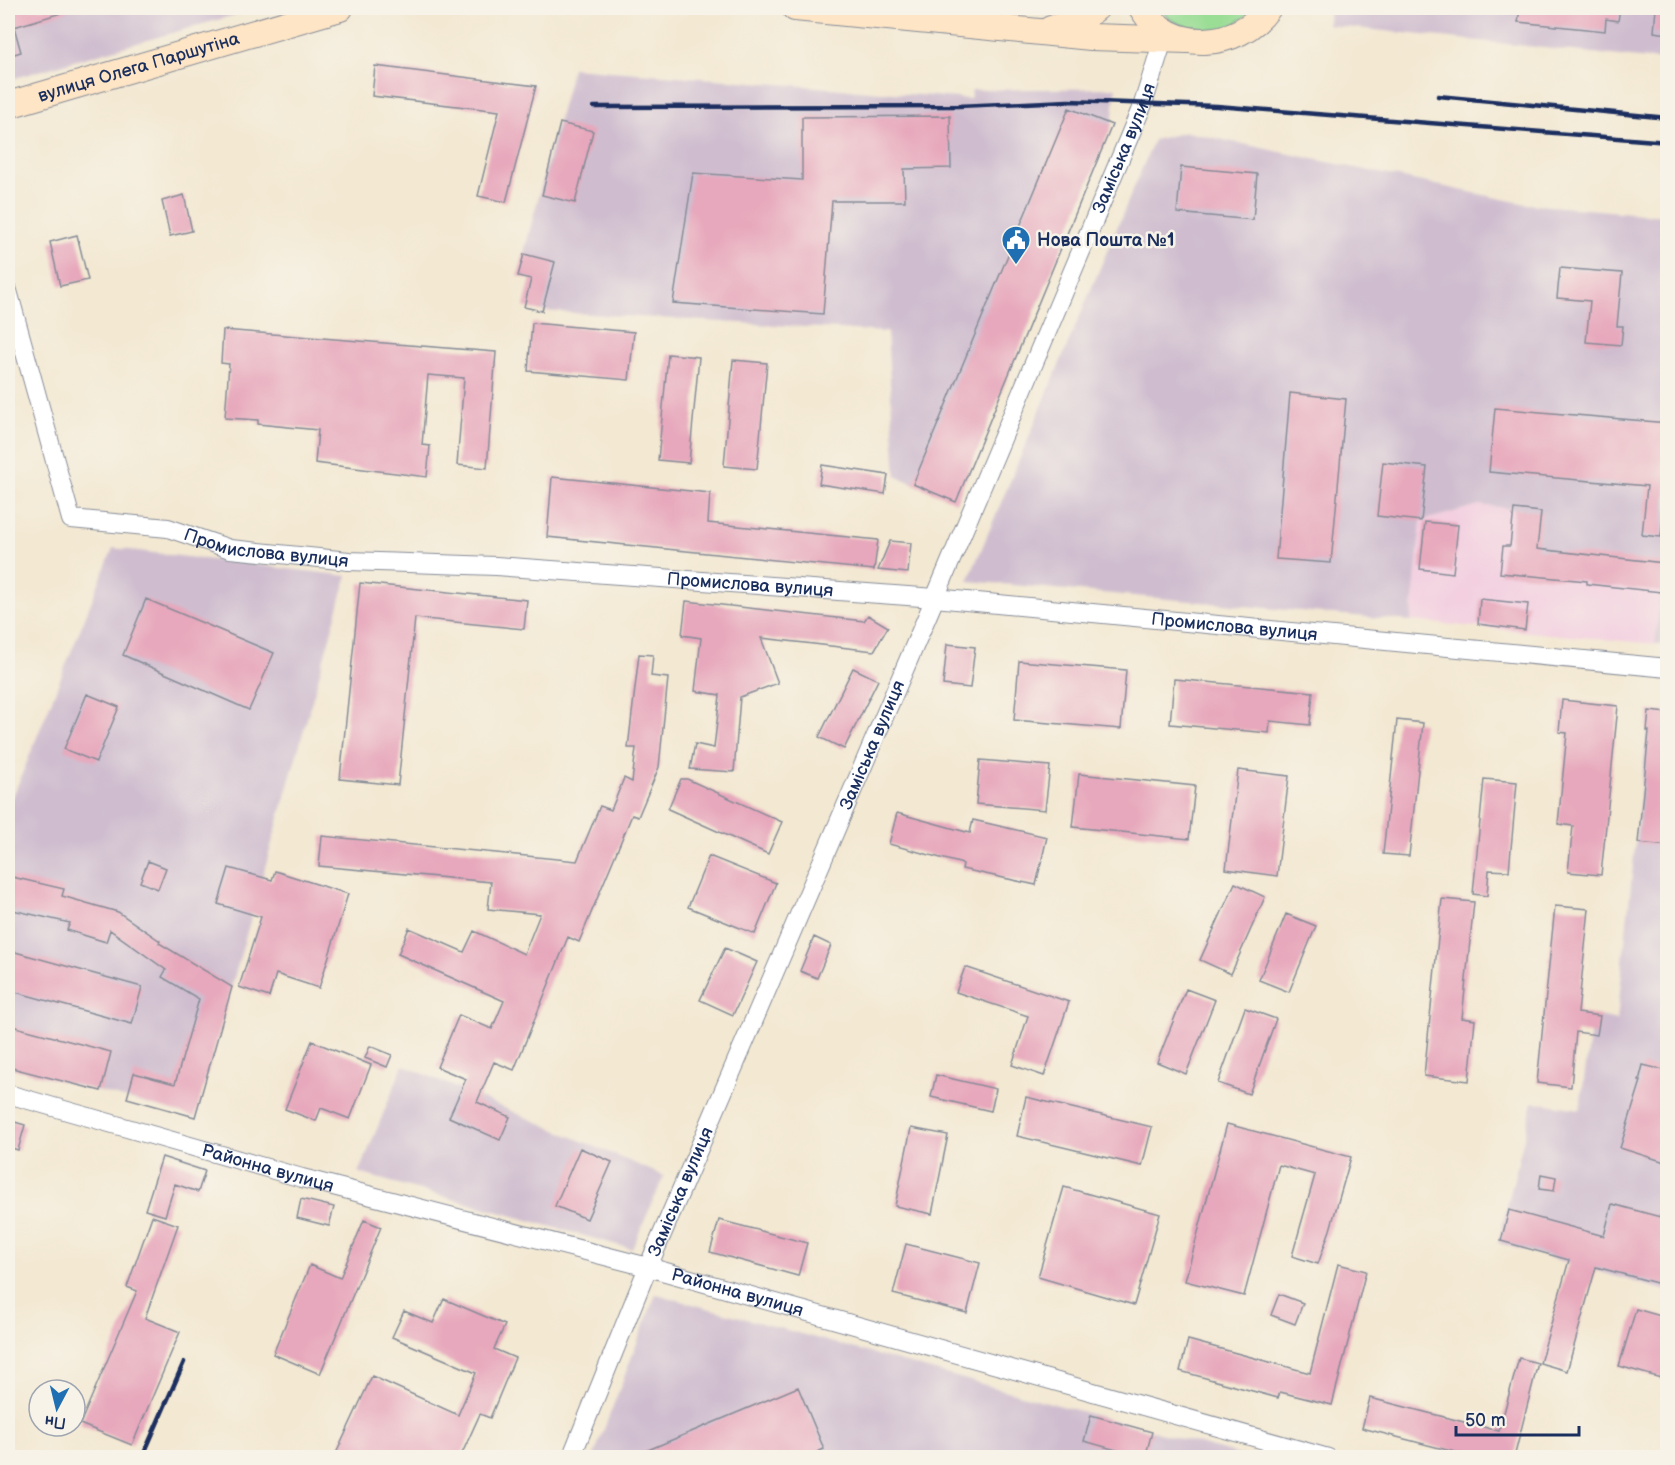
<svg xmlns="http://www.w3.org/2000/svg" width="1675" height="1465" font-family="'Balsamiq Sans',sans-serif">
<rect width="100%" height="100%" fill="#f7f3e8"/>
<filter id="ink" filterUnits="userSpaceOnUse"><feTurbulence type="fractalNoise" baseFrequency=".0167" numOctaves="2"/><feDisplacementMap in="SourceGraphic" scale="12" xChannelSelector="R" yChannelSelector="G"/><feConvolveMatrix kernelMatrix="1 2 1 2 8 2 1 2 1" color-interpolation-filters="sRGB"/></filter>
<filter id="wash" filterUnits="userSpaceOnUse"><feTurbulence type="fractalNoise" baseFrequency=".008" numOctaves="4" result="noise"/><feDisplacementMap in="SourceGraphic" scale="24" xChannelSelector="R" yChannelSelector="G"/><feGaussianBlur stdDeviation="1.35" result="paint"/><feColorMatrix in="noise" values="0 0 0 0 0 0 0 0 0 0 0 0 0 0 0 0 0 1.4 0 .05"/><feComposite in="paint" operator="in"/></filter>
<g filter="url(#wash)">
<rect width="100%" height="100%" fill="#f3e8d2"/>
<path fill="#f3cfe0" d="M1479,505L1541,512L1538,549L1664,563L1655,644L1411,621L1421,521Z"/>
<path fill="#cfbdcf" d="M8,8H259L8,80Z
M1330,8H1667V61L1328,25Z
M572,68L970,99L972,90L1116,88L1112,125L956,502L896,476L887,332L542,311L524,307L531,279L518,276Z
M1186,132L1526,204L1667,216V645L1655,644L1664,563L1537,549L1541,512L1479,505L1421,521L1411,621L968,581L1154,140Z
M113,548L347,576L195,1117L8,1067V809Z
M1649,711L1667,713V1291L1498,1243L1533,1102L1580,1109L1593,1015L1617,1020Z
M403,1065L664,1176L632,1249L359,1173Z
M656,1294L1246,1457L593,1458Z"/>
<path fill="#9add94" stroke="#5a8679" stroke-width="1.5" d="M1159,8H1258L1226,30H1194L1172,21Z"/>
<g id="blocks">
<path fill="#e7a7bc" d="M8,8H68V11L14,27L21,52L8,56Z
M1520,8H1620L1618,21L1606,19L1605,31L1518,22Z
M1656,8H1668V34L1654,32Z
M375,66L536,86L506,202L478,196L499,111L372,96Z
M1069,108L1112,125L956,502L913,484Z
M950,116L951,168L904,169L905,201H832L823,314L673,303L693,173L802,180V117Z
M560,123L593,131L575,203L542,195Z
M1181,167L1257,174L1253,220L1177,213Z
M184,195L192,231L170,236L162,201Z
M77,235L88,280L60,286L50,242Z
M524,254L555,262L542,311L524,307L531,279L518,276Z
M1560,268L1622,273L1617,326H1623L1621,345L1586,342L1590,301L1557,298Z
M532,323L634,332L629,380L528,371Z
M223,330L496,352L487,468L457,465L464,378L428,375L422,445L430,446L427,477L315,463L318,430L258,424V420L225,418L229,364L221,363Z
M668,354L699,357L689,463L658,460Z
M733,360L767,363L757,469L724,466Z
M1290,393L1346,399L1331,563L1276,559Z
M1495,408L1668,423V488H1666L1661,537L1642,535L1647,486L1489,472Z
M1383,462L1427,467L1421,521L1377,516Z
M822,465L888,475L885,494L819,484Z
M552,477L710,493L708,523L878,540L874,570L547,537Z
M1514,509L1541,512L1537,549L1664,563L1661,592L1587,584V581L1500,573L1503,546H1510Z
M1425,522L1458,525L1453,573L1420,569Z
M890,541L911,543L908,573L878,570Z
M360,583L527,600L524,629L415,618L398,785L340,779Z
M146,599L274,653L249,710L123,655Z
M1480,599L1528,604L1525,630L1478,624Z
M686,601L864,621L868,615L888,627L874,651L761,638L778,683L740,697L734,772L690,769L695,744L714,748L720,695L695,691L701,638L682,635Z
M947,644L975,647L970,688L943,685Z
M639,654L653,655L651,676L668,678L659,767L638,817L632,815L579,942L568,937L514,1070L494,1062L477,1102L510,1117L500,1140L449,1117L466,1079L437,1067L459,1015L492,1029L504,1001L398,954L409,928L464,952L474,931L524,954L540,914L488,909L491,882L319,866L322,836L577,861L600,806L611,810L624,778L632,782L636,748H628Z
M1019,661L1126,670L1121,729L1014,720Z
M853,668L878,680L844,749L819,737Z
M1174,679L1313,692L1310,725L1270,721L1269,733L1170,724Z
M87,694L119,707L96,762L64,749Z
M1562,700L1618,706L1601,875L1568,872L1573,826L1558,824L1567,733L1559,732Z
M1649,711L1668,713V846L1638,843L1649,731H1647Z
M1397,720L1423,723L1409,856L1383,854Z
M980,760L1050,766L1045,810L976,804Z
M1238,770L1289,776L1277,876L1226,869Z
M1079,774L1195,786L1189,839L1073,827Z
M681,779H687L782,822L768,854L668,809Z
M1484,779L1517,782L1509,871L1489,870L1487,896L1473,894Z
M897,813L970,833L973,820L1047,837L1036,885L962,869L963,864L889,844Z
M709,856L776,883L755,934L688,907Z
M148,861L166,868L158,889L140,882Z
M229,868L272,880L275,871L348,894L319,988L276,974L269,997L239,987L261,917L218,904Z
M8,876L64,889L62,896L118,912L160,941L159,943L232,987L195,1117L127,1098L134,1073L175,1084L199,999L162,977L166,970L110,930L106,942L67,930L70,923L8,909Z
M1235,883L1265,897L1231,974L1200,960Z
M1442,899L1474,902L1462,1018L1475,1020L1469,1081L1424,1076Z
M1555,906L1589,909L1578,1013L1600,1016L1597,1035L1576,1032L1571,1087L1537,1083Z
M1286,914L1316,926L1289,992L1259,980Z
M814,937L831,945L817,978L800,971Z
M725,948L757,962L733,1015L700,1000Z
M8,950L142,987L132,1024L8,990Z
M965,967L1069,1002L1044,1076L1012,1065L1028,1016L956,992Z
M1186,989L1215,1000L1186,1074L1157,1062Z
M1245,1008L1276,1019L1249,1094L1218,1083Z
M8,1025L111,1052L101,1091L8,1067Z
M312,1041L371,1065L350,1119L321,1108L316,1121L285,1109Z
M370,1046L392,1055L387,1067L365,1058Z
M1643,1065L1668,1071V1163L1620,1148L1641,1081H1639Z
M936,1075L996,1089L991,1111L931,1097Z
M1026,1097L1152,1127L1142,1166L1017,1136Z
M8,1120L25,1125L18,1150L8,1147Z
M1227,1124L1351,1157L1330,1230L1318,1264L1292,1256L1315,1175L1279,1165L1244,1296L1185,1281Z
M911,1128L948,1135L932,1214L895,1206Z
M580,1148L612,1162L587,1219L555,1206Z
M162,1157L205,1171L198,1192L175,1184L165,1216L145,1210Z
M1541,1174L1556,1177L1554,1191L1539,1189Z
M1064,1187L1160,1214L1134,1305L1038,1277Z
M301,1199L334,1207L329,1226L297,1218Z
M1612,1204L1668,1219V1286L1596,1267L1567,1371L1540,1363L1569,1260L1501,1241L1509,1210L1604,1236Z
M152,1216L178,1225L145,1318L180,1332L132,1445L80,1424L137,1291L127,1287Z
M364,1220L381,1227L320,1374L273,1354L310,1265L340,1278Z
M719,1220L807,1243L798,1276L710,1252Z
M906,1244L980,1263L967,1313L893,1294Z
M1338,1264L1366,1271L1332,1405L1280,1392L1278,1398L1180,1371L1188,1340L1310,1373Z
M1279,1294L1303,1303L1295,1324L1271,1315Z
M444,1299L505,1325L494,1349L515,1358L490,1418L480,1414L460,1458H334L372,1376L458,1415L476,1373L392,1337L404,1311L433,1323Z
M1636,1309L1668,1318V1380L1619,1366Z
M1519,1358L1538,1363L1514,1458H1478L1362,1428L1370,1398L1499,1431Z
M798,1387L824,1449L804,1458H629Z
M1091,1415L1152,1432L1145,1458L1084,1441Z"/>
</g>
</g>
<g filter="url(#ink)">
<use href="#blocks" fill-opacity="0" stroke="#878c98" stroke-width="1.5"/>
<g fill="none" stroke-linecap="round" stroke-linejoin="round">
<g stroke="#878c98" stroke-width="20">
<g id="street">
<path id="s1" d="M8,291L71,519L168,528L230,549L349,561L496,566L935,598L1668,668"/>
<path id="s2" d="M8,1094L302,1178L648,1267L1328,1458"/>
<path id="s3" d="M571,1458L648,1267L935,598L1143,104L1163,40L1162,30"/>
</g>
</g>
<g stroke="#878c98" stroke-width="28">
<g id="secondary">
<path d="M795,8L1091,37L1187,40"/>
<path d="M1142,8C1170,55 1239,49 1268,8"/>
<path d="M1051,29L1079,21L1096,8"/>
<path id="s4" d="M8,105L340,8"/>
</g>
</g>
<use href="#street" stroke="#fff" stroke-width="18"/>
<use href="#secondary" stroke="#fee5c5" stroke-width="26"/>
<path stroke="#1b2f5e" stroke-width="4.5" d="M1438,96L1668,118
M594,107L958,106L1068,101L1217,106L1668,142
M142,1458L184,1362"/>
</g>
</g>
<defs>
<g id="civic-pin" transform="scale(1.5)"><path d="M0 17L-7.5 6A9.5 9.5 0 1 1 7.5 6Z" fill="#1f6fb2" stroke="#f7f3e8"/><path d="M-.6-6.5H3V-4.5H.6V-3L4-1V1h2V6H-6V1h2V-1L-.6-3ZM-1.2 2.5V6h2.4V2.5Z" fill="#fff"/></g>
</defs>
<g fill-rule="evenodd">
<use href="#civic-pin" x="1016" y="240"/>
</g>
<g text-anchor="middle" stroke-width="5" stroke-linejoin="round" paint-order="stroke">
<g font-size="18" fill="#1b2f5e" stroke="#f7f3e8">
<text dy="6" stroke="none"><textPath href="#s4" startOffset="136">вулиця Олега Паршутіна</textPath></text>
<text dy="6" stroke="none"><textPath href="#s3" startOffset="1422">Заміська вулиця</textPath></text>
<text dy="6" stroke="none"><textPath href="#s1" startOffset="435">Промислова вулиця</textPath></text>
<text dy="6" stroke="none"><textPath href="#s1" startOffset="921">Промислова вулиця</textPath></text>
<text dy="6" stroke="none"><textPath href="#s1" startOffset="1407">Промислова вулиця</textPath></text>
<text dy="6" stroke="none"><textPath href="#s3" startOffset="774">Заміська вулиця</textPath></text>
<text dy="6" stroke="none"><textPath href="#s2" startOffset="270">Районна вулиця</textPath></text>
<text dy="6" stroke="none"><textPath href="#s3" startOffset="288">Заміська вулиця</textPath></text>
<text dy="6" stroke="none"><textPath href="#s2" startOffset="756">Районна вулиця</textPath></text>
</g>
<g font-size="18" font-weight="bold" fill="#1b2f5e" stroke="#f7f3e8" text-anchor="start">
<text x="1037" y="246">Нова Пошта №1</text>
</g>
</g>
<rect width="1675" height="1465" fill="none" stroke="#f7f3e8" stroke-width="30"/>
<g transform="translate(57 1408) rotate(187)"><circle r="28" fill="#f7f3e8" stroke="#9fa5b1" stroke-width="1.5"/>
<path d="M0-4.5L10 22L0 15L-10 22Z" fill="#1f6fb2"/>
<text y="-9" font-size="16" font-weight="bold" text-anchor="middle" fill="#1b2f5e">Пн</text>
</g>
<path d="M1456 1426v9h123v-9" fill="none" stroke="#1b2f5e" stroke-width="3"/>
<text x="1465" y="1426" font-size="18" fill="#1b2f5e" stroke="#f7f3e8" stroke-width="4.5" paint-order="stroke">50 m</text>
</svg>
